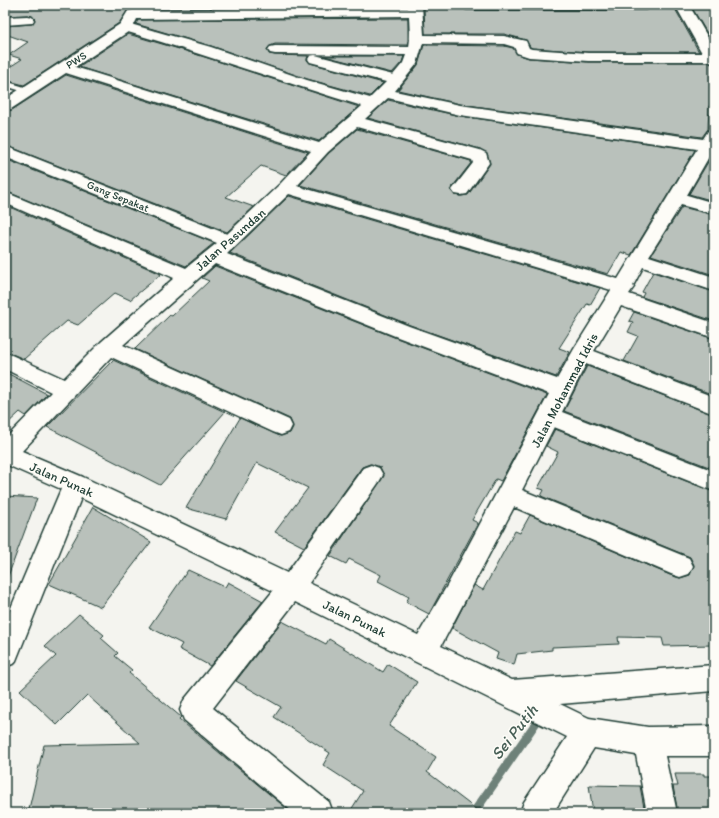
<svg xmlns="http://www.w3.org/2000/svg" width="719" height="818" font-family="Itim,sans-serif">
<rect width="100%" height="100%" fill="#f4f4ef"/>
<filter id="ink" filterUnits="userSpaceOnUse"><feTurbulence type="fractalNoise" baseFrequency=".025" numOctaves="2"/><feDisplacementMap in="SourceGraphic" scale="8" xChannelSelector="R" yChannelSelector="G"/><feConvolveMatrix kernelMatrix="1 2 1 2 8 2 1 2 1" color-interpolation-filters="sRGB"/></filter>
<g filter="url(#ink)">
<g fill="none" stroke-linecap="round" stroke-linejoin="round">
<path fill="#6e8179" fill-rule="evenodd" d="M542,711L545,713L547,716L541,723L479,813H468L535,717Z"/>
</g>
<path fill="#b9c1bb" stroke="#1f3d34" d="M5,5H403L406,7L128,10L119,23L24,85L5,80V70L22,59L9,55L28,42L5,34V26L32,24L35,19L32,16L27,15L5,16Z
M424,6L459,7L462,9L467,10H646L651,9L653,7H674L699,52H588L532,48L530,47L526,40L504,34H425Z
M691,6H714V45Z
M408,18V45L275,44L270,46L267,49L269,54L275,55L308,56L307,60L310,63L383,83L370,96L307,79L211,46L136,24L138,20Z
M128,34L186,51L359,107L319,141L78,67Z
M424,45L504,46L513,48L517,54L529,58L588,62H708L714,65V106H709L708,129L702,137L460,104L398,90L418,65Z
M324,56H404L402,62L392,73Z
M66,75L308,152L286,175L261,166L226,197L254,207L227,232L5,145V112L12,110Z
M388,100L460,116L695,150L631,255L621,252L608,274L300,185L329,153L357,129L471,161V163L450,190L455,195L461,196L468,195L490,164L487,153L480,149L368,118Z
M5,159L214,243L186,266L5,191Z
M708,162L714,163V201L689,194Z
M289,196L600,288L590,305L587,304L559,348L570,352L556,377L410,325L230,253Z
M5,205L161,274L130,300L115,293L78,325L67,321L24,359L5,351Z
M682,207L714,215V275L651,255Z
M215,266L394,337L547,395L501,481L496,479L472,520L478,523L429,614L406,602L409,597L378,581L381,575L349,559L346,564L330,556L384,476L380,467L370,464L362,467L304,547L275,532L308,488L257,463L226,519L186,508L240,418L280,436L290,433L293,427L290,419L135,349L170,315L172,316L209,281L202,278Z
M653,272L714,292V321L642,297L644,293L642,292Z
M634,312L714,339V395L624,361L638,336L628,332L633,322L629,321Z
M113,360L225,412L160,485L47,427Z
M587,366L714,415V469L564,411Z
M5,371L9,372L7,373L47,394L26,416L20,412L5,426Z
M555,429L714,492V645L664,646L662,638L618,637L619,644L552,647V650L517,654L514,665L496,659L498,653L452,628L474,585L483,590L515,531L520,533L530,515L670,575L680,578L690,575L694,565L690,557L541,496L544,490L538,488L558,452L546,446Z
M5,496L37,498L7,579H5Z
M93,507L151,542L101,607L49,584Z
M188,570L225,587L228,582L263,601L210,666L179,649L182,644L149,627Z
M79,614L104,635L101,638L118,653L115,656L132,670L129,673L181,717L179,719L292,813H28L44,745L140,743L87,695L57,725L20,690L56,656L45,646Z
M282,621L326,644L329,639L383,672L388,664L417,682L389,726L436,757L427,772L481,813H349L363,791L323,765L330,753L274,717L281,707L236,681Z
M675,774H704V776H714V813H678L673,786H678Z
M589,785L640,786L645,813H593Z"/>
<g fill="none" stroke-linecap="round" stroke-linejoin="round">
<g stroke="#1f3d34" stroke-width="3">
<path id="service" d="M5,81L31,89L32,91L28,93L5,86Z"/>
</g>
<g stroke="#1f3d34" stroke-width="3">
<path id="minor" d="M408,5H422L424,35L504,36L526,41L529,48L532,49L588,53H702L675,5H689L714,48V64L708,61H588L529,57L517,53L514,47L504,44L423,43L417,64L395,91L460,105L703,139L708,131L714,129V148L687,195L714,203V214L681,205L649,256L714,277V291L643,267L633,286L634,287L629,294L714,323V338L621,306L594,351L714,397V414L586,364L562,412L714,471V491L554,427L522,490L689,558L693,566L689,574L680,577L671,574L514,507L441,646L512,680L714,665V691L560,704L589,718L648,727L714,726V756H665L677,813H647L636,755L594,748L553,813H520L524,802L567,737L295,602L213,708L329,802L333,813H294L184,720L180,710L184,700L273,591L81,498L15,663L5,667V622L61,489L5,464V439L51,392L5,369V352L64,379L101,342L174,278L5,203V192L186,268L217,243L5,157V146L227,234L280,184L311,151L66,73L11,109L5,111V99L120,24L128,11L133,10L408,8ZM409,16L410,39L409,47L275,46L270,47L268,50L270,53L275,54L406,55L403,63L393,75L315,55L310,56L308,59L310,62L386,82L370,98L307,80L211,47L134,25L137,19ZM128,32C206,55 283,82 362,106L319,143L75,67ZM388,98L460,115L697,149L618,279L297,186L328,152L357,127L472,160L473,163L452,190L455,194L461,195L467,194L489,163L486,153L480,150L365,119ZM289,194L611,290L574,349L557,379L409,326L227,254ZM215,264L395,336L549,394L448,584L418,635L309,583L379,482L383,475L379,468L371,465L363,468L287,573L83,477L22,451L111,357L273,432L281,435L289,432L292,426L289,420L123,345Z
M460,5H653L651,8L646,9H467L462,8Z
M27,16L32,17L34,20L32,23L5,25V17Z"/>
</g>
<use href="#service" fill="#fdfcf7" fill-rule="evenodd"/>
<use href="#minor" fill="#fdfcf7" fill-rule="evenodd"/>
</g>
</g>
<g text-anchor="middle" stroke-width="3" stroke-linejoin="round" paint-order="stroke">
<g font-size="11" fill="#1f3d34" stroke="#fdfcf7">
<text transform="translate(76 60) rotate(-33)" y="4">PWS</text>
<text transform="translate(118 196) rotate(22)" y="4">Gang Sepakat</text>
</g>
<g font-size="13" fill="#1f3d34" stroke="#fdfcf7">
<text transform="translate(230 239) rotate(-41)" y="5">Jalan Pasundan</text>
<text transform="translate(564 390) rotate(-62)" y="5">Jalan Mohammad Idris</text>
<text transform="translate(62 479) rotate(24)" y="5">Jalan Punak</text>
<text transform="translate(355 618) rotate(26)" y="5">Jalan Punak</text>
</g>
<g font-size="17" font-style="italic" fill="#475f56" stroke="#fdfcf7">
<text transform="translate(514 732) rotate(-52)" y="6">Sei Putih</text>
</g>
</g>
<rect width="719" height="818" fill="none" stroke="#fdfcf7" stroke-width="20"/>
<rect x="10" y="10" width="699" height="798" fill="none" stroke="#1f3d34" stroke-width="1.5" filter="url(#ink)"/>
</svg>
